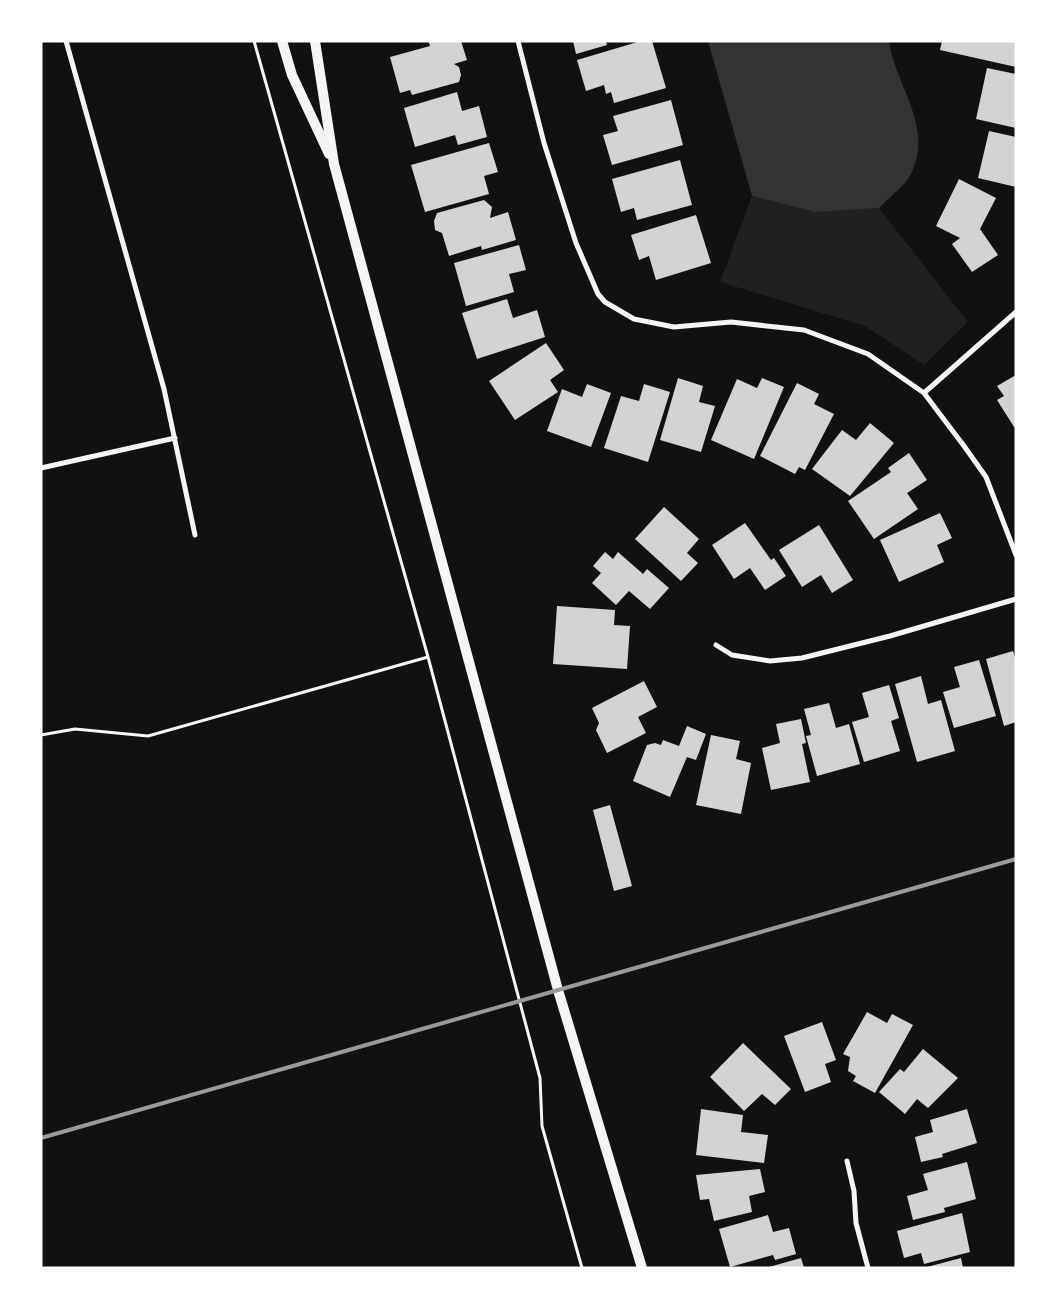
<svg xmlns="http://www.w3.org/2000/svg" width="1057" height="1309" font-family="Karla,sans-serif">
<rect width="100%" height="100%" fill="#111"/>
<path fill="#202020" d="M752,196L815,212L879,208L968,322L924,365L865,326L720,282Z"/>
<path fill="#333" d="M708,41H889C896,88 934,125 911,174C905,186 888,198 879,208L815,212L752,196Z"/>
<path fill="#d3d3d3" d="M461,41L467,60L454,64L459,67L461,75L459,82L412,95L410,90L400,93L390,57L430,46L429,42L431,41Z
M573,41H606L607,45L576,54Z
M641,41H652L666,88L614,103L611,92L606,94L604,85L586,91L577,60Z
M942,41H1016V67L940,50Z
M987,68L1016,74V128L976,119Z
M457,92L462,111L479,106L487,137L458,145L455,135L415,147L404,108Z
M671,100L683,145L612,165L603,135L618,131L613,116Z
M989,131L1016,137V187L978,178Z
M489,143L498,172L484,176L489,194L425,212L411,165Z
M680,160L692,205L637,220L634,208L621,212L612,179Z
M959,179L996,198L980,229L998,255L972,272L952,244L960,238L936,226Z
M484,200L492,207L490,218L508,212L516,240L482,250L481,246L449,256L442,233L435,230L434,221L437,213Z
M696,215L711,263L656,280L649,256L639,260L631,235Z
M519,245L526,270L509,274L514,292L466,306L454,263Z
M507,299L513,318L537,310L545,337L477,359L462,313Z
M546,343L564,370L550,380L558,392L515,420L489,381Z
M1016,375V430L997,400L1004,396L997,386Z
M678,378L703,386L699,402L715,406L701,452L660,440Z
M762,378L784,387L754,459L711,440L737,379L757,388Z
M797,383L819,394L814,404L834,414L805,470L799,467L795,474L760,456Z
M587,384L611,393L591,447L547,431L562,389L582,397Z
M644,384L670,392L648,462L604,448L621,396L639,401Z
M870,423L894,443L850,496L812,469L842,430L856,440Z
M909,453L927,480L907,493L918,509L874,539L848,501L891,472L888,468Z
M664,507L699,539L687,553L698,563L681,581L635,539Z
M940,513L952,538L937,545L944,562L899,582L880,540Z
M745,523L771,560L774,558L786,576L765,590L750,568L734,579L712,545Z
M819,525L853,580L832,593L821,575L802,587L779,550Z
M605,552L613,559L618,552L643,574L647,569L669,588L650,609L629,591L616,605L592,583L601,573L593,566Z
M557,606L615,610L614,625L630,626L627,669L553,664Z
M1013,651L1016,661V722L1004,726L986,659Z
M979,660L996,716L954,728L943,692L960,687L954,667Z
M921,676L928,704L941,700L955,751L917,762L895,684Z
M644,681L657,707L638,717L646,733L607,753L596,730L599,723L592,708Z
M889,685L899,718L891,721L900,751L864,762L852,722L869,717L862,693Z
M829,703L836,728L849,724L860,764L817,776L806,736L811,735L804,709Z
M801,719L806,743L802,744L810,782L771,790L762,748L780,743L776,724Z
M687,726L706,734L696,760L687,757L670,797L633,781L647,745L655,743L661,745L663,740L679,746Z
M711,735L740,741L736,759L751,763L741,814L696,805Z
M610,805L632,886L614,891L593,810Z
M867,1012L887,1023L892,1014L913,1025L875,1093L853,1081L856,1076L848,1071L850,1057L843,1054Z
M822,1022L836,1060L825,1064L831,1082L805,1092L784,1036Z
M743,1043L791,1089L775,1105L762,1094L744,1111L710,1077Z
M923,1049L958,1078L928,1108L917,1099L905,1114L879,1092L900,1069L904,1072Z
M701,1109L743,1115L741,1132L768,1135L764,1163L696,1155Z
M967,1109L977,1143L942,1154L943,1157L921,1162L915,1137L933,1132L930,1120Z
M967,1162L976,1199L944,1208L945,1212L913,1220L907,1196L928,1190L923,1174Z
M760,1169L765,1192L749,1196L752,1212L714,1221L709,1199L700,1200L696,1175Z
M962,1213L970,1252L924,1264L921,1253L904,1258L897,1231Z
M768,1215L773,1232L789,1228L796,1254L775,1260L773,1255L730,1267L719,1229Z
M801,1258L804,1268H769V1267Z
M961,1258L963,1268H927V1267Z"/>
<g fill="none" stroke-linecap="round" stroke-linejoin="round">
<path stroke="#f5f5f5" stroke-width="3" d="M254,41L428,657L540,1078L542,1126L582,1268
M41,735L75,729L148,736L428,657"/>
<path stroke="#f5f5f5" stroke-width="5" d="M66,41L164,389L195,535
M518,41L544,143L576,243L598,294L605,302L634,319L674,327L731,322L804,330L868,354L924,393L964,446L986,477L1016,555
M924,393L1016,312
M41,468L175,438
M716,645L732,655L770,661L802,658L890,636L1016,599
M847,1161L854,1191L856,1223L868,1268"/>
<path stroke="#f5f5f5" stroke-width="10" d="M282,41L292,75L329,154
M315,41L334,164L558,990L642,1268"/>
<path stroke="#9a9a9a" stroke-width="4" d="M41,1138L1016,859"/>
</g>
<rect width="1057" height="1309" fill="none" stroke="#ffffff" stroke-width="85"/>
</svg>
